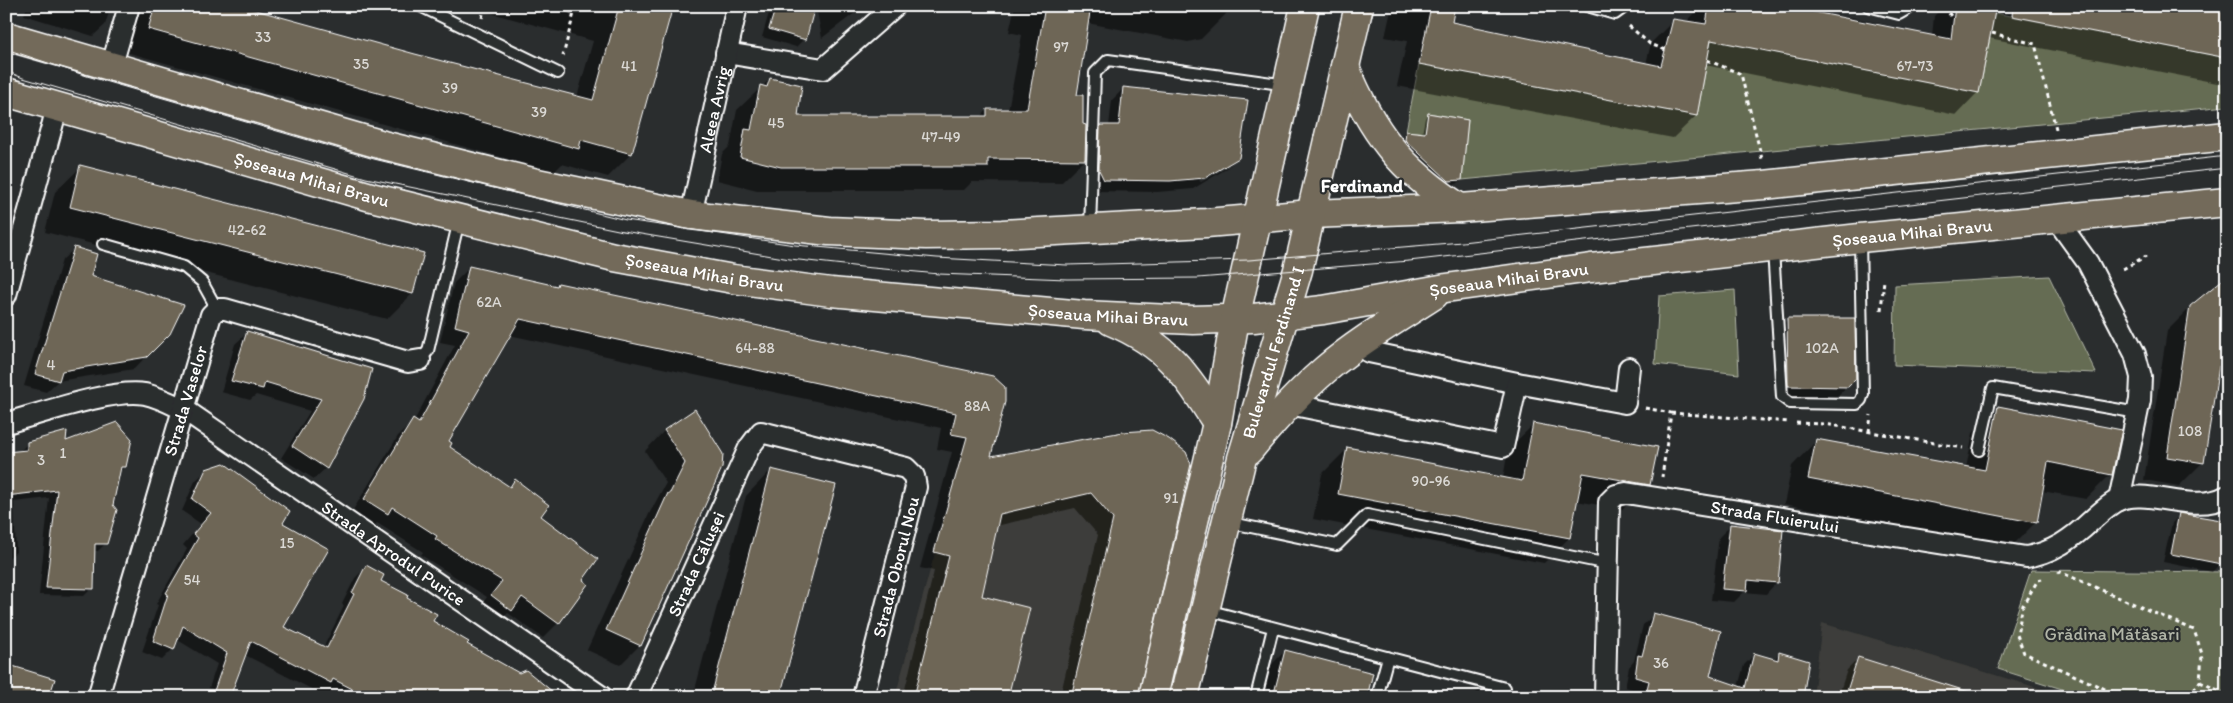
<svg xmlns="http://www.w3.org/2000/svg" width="2233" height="703" font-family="Itim,sans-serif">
<rect width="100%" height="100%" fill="#2a2d2e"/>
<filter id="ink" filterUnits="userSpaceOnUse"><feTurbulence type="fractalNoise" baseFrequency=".02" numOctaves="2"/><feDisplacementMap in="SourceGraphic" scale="10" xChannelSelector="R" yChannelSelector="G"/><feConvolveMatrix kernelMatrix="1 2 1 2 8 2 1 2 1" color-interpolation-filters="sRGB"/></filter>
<g filter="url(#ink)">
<path fill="#3e3e3a" d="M1152,430L1186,452L1192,469L1142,697H895L960,462L1123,432Z
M1822,623L2068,697H1813Z"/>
<path fill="#656c52" stroke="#b2b6a8" d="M1995,13L2227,58V106L1462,180L1468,120L1428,113L1425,133L1406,131L1419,64L1697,116L1711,40L1979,93Z
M2049,276L2096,373L1894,365L1895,285Z
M1735,290L1739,374L1655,364L1659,296Z
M2031,570L2227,572V697H2078V694L1998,669Z"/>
<path fill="#0007" fill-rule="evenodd" d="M27,6H111L105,25L93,36L24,15Z
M138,6H238L414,56L577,97L593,41L480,10V6H672L631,154L608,177L562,164L554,172L126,52Z
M771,6H814L804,39L796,47L762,37Z
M816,6H864L822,38Z
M1015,6H1231L1225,15L1201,39L1188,42L1087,23L1076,96L1084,160L1061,183L972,182L964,190H757L717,180L722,154L730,146L737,110L770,79L797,118L981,117L987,110H1008L1022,35L1009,32Z
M1392,6H1454L1450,23L1646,64L1651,43L1673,21L1688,23L1689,18L1701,6H1778L1855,18L1932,36L1934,16L1944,6H2200L2215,9V6H2227V85L1989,38L1978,92L1956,115L1705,65L1696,116L1673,138L1397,86L1407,41L1385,37Z
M1816,6H1844L1838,12Z
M1124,88L1237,158L1226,169L1193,189L1157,192L1092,191L1089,138L1101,126H1109L1112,100ZM1229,163V166L1201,182L1199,180Z
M1428,114L1461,180L1457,184H1445L1402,144L1403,136L1407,132L1422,134L1425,118Z
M6,156L10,157L6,181Z
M81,167L412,294L387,319L45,232L55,192Z
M74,249L89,276L169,333L134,369L58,381L46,392L24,386L62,260Z
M470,267L556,287L558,284L992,377L989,458L1123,433L1137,697H1060L1098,535L1075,508L996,526L980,597L1007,697H903L934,571L920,568L952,452L937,449L941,428L509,335L448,442L449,447L509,487L515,481L581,581L558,623L543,638L508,613L496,625L477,611L487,597L421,555L423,552L377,523L372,528L350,515L398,436L414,421L455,345L440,342L454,283Z
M2191,307L2226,367L2216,376L2203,462L2179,486L2144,480L2167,331Z
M1788,319L1855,379L1835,398H1777L1776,331Z
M247,333L370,370L326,468L314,479L281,458L310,411L256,395L250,400L221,392L235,344Z
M1999,407L2111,474L2086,499L2042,491L2035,523L2010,548L1784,504L1792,466L1817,440L1966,468L1973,433Z
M694,410L721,468L639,646L620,665L587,650L649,514L666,483L645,451L664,431Z
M1534,424L1649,484L1623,509L1576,501L1569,538L1544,563L1313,519L1322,474L1347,449L1503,479L1508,449Z
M28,443H64L125,466L119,472L106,543L98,551H93L92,588L84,596L39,595L49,498L14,502L16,552L6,560V453L19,452Z
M207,470L281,523L282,627L323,648L344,606L342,604L355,578L366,567L379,582L406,598L431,622L466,645L555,697H327L245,655L229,696V697H206L208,690L225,696V694L209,688L217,664L176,639L173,649L162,660L142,652L158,605L156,604L187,549L183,545L201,524L182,511L195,481Z
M771,470L779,697H693L746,496Z
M2180,515L2220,564L2212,572L2163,562L2172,523Z
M1731,525L1777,582L1766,594L1744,592L1734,602L1711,600L1719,537Z
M1654,615L1708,676L1738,687L1744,665L1754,655L1773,660L1780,653L1802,697H1638L1640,691L1625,687L1629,667L1634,661L1643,625Z
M1285,651L1366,697H1263L1271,665Z
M1858,659L1979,697H1838L1847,670Z
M1478,691L1504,696V697H1472Z"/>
<path fill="#6e6656" stroke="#fff" d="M155,6H241L415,54L593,100L619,6H673L632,154L581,140L579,149L148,29Z
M776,6H815L806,40L769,29Z
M1045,6H1091L1077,95H1083V124L1086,125L1085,160L988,159V167H781L740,157L745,129L751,130L760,85L767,87L770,78L802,85L798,116H987V109H1027Z
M1431,6H1455L1452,22L1661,66L1673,19L1706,24L1709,6H1784L1951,39L1955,6H1996L1979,93L1711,40L1697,116L1419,64Z
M2013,6H2207L2227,10V58L2012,16Z
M1123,87L1248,100L1239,158L1205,178L1170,181L1104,180L1099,170L1100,125H1119Z
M1428,113L1468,120L1462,180L1449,181L1405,140L1406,131L1425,133Z
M80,165L424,253L413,294L70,207Z
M74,247L97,254L91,276L184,305L170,334L147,357L62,371L59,381L35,374Z
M469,266L557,286L558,283L993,376L1005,387V402L991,456L1123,432L1152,430L1169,439L1186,452L1191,464L1138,697H1071L1113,519L1091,493L1000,514L982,596L1030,608L1008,697H914L949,556L934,552L967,437L951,434L956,413L520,319L449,441L452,443L450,447L510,487L515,479L549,505L541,516L598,559L583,580L588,584L559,624L522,597L512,611L491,595L502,581L435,539L437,536L392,507L388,514L364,499L413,419L419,423L469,330L455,326Z
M2227,276V367L2219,366L2204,463L2167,457L2190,306Z
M1787,318H1855L1856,379L1848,387L1788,386Z
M247,331L372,369L364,399L327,469L292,446L321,399L265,382L263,389L231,381Z
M1998,406L2122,430L2112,475L2048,462L2037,523L1808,479L1816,439L1985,470Z
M695,409L723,454L722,468L641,646L606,630L668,493H670L685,463L664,430Z
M117,422L132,439L126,467H121L113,505L117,510L107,544H95L94,589L46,588L57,490L6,496V452L27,450V442L67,431L66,441Z
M1533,423L1658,447L1650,485L1583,473L1570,538L1338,494L1347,447L1522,481Z
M224,463L290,511L283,523L329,549L284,627L327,648L354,594L352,593L366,565L384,575L381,581L408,595L407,598L437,614L433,621L469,642L467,644L519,673L526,670L559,697H368L333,679L331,683L251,641L230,697L214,691L227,653L183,626L174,650L153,641L168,594L166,593L198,538L193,534L211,513L192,499L206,469Z
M771,469L836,485L780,697H711Z
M2179,513L2227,521V538L2221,564L2171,554Z
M1730,524L1783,530L1778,583L1748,580L1747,591L1722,589Z
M1653,613L1721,631L1710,676L1745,688L1754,653L1778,660L1779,652L1809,661L1803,697H1645L1649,681L1635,677L1638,655L1642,656Z
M1285,650L1373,673L1367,697H1273Z
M1858,657L1969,692V697H1845Z
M6,664L55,679L49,697H6Z"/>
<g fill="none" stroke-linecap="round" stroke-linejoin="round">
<g stroke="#fff" stroke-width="14">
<path id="lane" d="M420,6L558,73
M1587,6L1615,14L1626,6
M1868,6L1899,14L1913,6
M1090,229L1095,73L1108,60L1287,85
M103,244L184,267L202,282L217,309
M1773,249L1782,397L1790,403L1857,404L1861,400L1863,394L1860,239
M420,360L428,351L459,220
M1979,450L1993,388L2138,413
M1227,522L1337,545L1367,515L1608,564
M1207,610L1505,688
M1256,697L1273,628
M1377,697L1388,657"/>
</g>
<g stroke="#fff" stroke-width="24">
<g id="street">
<path d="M726,53L823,69L895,6"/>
<path d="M111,68L129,6"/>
<path id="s1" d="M691,215L737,6"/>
<path d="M2057,220L2088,263L2135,354L2141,377L2140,400L2119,500"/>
<path d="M6,295L57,108"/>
<path d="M1369,352L1517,383"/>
<path d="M1289,404L1503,447L1517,383L1625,403L1629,368"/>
<path id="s2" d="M6,423C40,414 114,388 145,394C159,397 172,404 185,410L602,697"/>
<path id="s3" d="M98,697L211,315L217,309H225L408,362L420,360"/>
<path id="s4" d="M636,697L749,448L761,432L906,468L914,476L916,487L863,697"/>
<path id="s5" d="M1605,697L1609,502L1616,495L1626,493L2026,557C2052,553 2072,539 2091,521C2099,514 2108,505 2118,500C2148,487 2194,515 2227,496"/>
</g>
</g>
<g stroke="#fff" stroke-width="31">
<g id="primary">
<path d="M6,36L383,145L537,183L691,215L829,231L926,235L1002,234L1206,223L1311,214L1460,208L1764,185L2227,136"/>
<path d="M1345,67C1371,131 1401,170 1460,208"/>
<path id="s6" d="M6,92L371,197L614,257L733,279L831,292L1084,315L1193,320L1254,318L1323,310L1446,288L1591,268L1860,238L2227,202"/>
<path d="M1111,321C1168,345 1185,373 1217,423"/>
<path d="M1249,450C1273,421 1298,393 1326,369C1359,341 1397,319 1434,295"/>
<path d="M1153,697L1217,423L1235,319L1305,6"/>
<path id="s7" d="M1184,697L1242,458L1298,270L1359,6"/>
</g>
</g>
<path stroke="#fff" stroke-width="3" stroke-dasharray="4 4" stroke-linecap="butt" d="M553,6L574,13L563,56
M1944,6L1953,19
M482,18L485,6
M1629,26L1650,44L1666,50
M1992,33L2035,44L2056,129
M1707,60L1741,74L1762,159
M2123,269L2146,256
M1881,310L1884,280
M1645,408L1671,413L1662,477
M1671,413L1790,422
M1796,423L1825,424L1963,448
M1869,432L1871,415
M2058,573L2060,572L2194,630L2202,654L2200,682L2187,697
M2042,579L2038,580L2023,605L2017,635L2024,653L2123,697
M2200,682L2227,694"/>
<use href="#lane" stroke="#2a2d2e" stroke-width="10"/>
<use href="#street" stroke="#2a2d2e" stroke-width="20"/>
<use href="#primary" stroke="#736b5a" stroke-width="28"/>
<path stroke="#fff" stroke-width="1" d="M6,49L87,76L374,159L626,220L795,245L937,258L1067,265L1249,260L1462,242L2227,156
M6,71L23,78L366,178L623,231L790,259L862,267L939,274L1067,279L1198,278L1409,261L2227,168"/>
</g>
</g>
<g text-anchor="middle" stroke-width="4.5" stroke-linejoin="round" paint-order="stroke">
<g font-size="15" fill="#dbd9d5">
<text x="263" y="42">33</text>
<text x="1061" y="52">97</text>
<text x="361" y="69">35</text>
<text x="629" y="71">41</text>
<text x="1915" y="71">67-73</text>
<text x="450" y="93">39</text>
<text x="539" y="117">39</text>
<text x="776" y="128">45</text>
<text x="941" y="142">47-49</text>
<text x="247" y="235">42-62</text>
<text x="489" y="307">62A</text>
<text x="755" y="353">64-88</text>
<text x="1822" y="353">102A</text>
<text x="51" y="370">4</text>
<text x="977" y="411">88A</text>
<text x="2190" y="436">108</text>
<text x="63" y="458">1</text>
<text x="41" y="465">3</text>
<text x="1431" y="486">90-96</text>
<text x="1171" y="503">91</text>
<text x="287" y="548">15</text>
<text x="192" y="585">54</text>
<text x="1661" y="668">36</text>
</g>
<g font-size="18" fill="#fff" stroke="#2a2d2e">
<text dy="6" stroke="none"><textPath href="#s1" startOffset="108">Aleea Avrig</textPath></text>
<text dy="6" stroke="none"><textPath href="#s6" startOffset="318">Șoseaua Mihai Bravu</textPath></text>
<text dy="6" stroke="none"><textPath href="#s6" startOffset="1938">Șoseaua Mihai Bravu</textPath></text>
<text dy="6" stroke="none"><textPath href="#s6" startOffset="722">Șoseaua Mihai Bravu</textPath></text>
<text dy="6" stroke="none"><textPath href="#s6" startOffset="1532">Șoseaua Mihai Bravu</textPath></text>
<text dy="6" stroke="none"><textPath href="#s6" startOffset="1128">Șoseaua Mihai Bravu</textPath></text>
<text dy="6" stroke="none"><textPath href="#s7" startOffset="356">Bulevardul Ferdinand I</textPath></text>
<text dy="6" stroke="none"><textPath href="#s3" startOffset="309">Strada Vaselor</textPath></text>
<text dy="6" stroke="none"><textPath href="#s5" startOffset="366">Strada Fluierului</textPath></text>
<text dy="6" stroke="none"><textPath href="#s2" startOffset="439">Strada Aprodul Purice</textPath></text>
<text dy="6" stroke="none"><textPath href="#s4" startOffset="146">Strada Călușei</textPath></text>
<text transform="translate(896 567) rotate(-76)" y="6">Strada Oborul Nou</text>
</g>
<g font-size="18" fill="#b2b6a8" stroke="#2a2d2e">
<text x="2112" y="640">Grădina Mătăsari</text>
</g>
<g font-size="19" font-weight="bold" fill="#fff" stroke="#2a2d2e">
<text x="1362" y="192">Ferdinand</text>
</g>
</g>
<rect width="2233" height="703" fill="none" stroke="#2a2d2e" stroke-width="25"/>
<rect x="12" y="12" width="2208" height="678" fill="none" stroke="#fff" stroke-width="2" filter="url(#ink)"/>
</svg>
